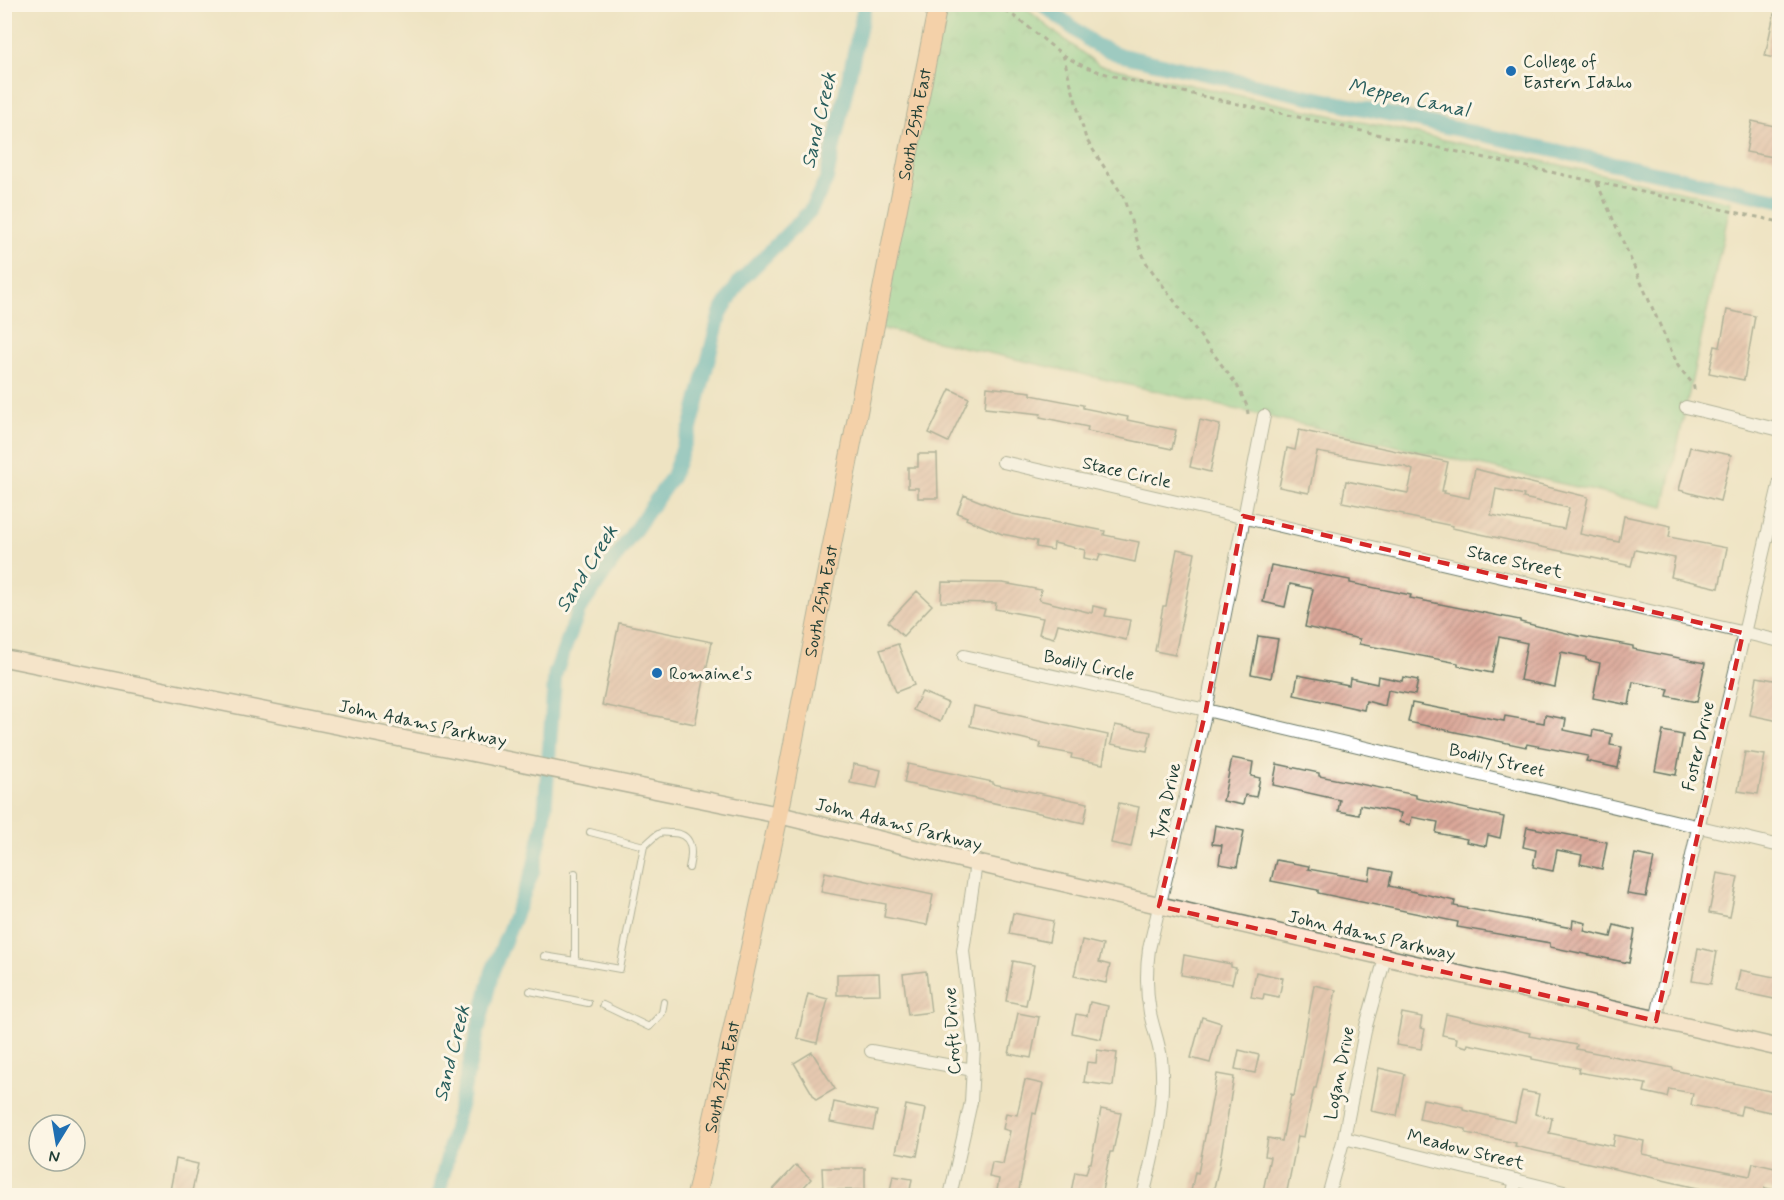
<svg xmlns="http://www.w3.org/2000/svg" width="1784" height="1200" font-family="Mynerve,sans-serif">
<defs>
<pattern id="park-crowns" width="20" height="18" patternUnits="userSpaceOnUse" patternTransform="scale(1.5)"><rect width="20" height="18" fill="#7fd090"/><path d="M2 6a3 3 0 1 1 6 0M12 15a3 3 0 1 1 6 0" fill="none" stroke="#67aa76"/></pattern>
<pattern id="building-hatch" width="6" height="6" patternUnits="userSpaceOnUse" patternTransform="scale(1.5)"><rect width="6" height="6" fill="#dca89a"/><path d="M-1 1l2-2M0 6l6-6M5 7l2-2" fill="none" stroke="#b28a7e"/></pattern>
</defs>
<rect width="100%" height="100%" fill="#fcf5e5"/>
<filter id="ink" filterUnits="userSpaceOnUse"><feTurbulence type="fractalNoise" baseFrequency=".0167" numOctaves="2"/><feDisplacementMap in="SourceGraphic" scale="12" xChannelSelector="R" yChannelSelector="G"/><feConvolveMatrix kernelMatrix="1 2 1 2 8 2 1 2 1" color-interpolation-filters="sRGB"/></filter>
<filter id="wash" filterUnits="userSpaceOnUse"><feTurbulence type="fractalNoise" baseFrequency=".008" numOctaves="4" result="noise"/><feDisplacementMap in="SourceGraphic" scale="24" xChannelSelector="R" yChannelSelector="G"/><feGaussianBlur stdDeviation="1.35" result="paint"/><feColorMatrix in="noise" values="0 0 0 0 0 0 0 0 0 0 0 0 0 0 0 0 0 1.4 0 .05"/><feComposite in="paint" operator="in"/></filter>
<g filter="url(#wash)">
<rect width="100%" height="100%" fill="#eee3c2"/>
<path fill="url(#park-crowns)" stroke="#4f8662" stroke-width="1.5" d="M938,5H1022L1057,34L1099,65L1731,202L1664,507L875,327Z"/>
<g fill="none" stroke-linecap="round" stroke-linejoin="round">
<path stroke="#3eacbc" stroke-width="15" d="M1042,4L1095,45L1120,55L1780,200
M438,1196L492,972L533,871L544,820L555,674L579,610L672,477L691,427L720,314L740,281L810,211L826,181L865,4"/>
</g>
<g id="blocks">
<path fill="url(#building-hatch)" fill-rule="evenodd" d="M1774,14L1779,15V59L1765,56Z
M1752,121L1779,127V158L1746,152Z
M1727,310L1755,316L1744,380L1709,373L1715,346L1720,347Z
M987,387L1031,392V395L1083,405V408L1128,417L1127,420L1176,430L1172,449L1087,431L1088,427L1040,417L1041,414L985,408Z
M950,389L969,398L948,442L929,433Z
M1200,420L1220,425L1210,472L1190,467Z
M1299,430L1448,462L1442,491H1445L1444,493L1469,498L1475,469L1588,497L1580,534L1619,542L1624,516L1671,526L1669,537L1727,548L1719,588L1671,577L1675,558L1635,550L1631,566L1452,528L1453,526L1404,516V514L1342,502L1346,481L1408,493L1413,470L1406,467L1317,452L1309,493L1279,487L1287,448L1295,450ZM1496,489L1524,495L1523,498L1569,508L1564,529L1491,515Z
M1690,447L1731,455L1720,501L1679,490Z
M918,454H937L938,498H918V488H908V467H918Z
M964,495L1012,514L1064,524V523L1105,531L1104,535L1139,542L1135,562L1100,554L1098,561L1084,558L1085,550L1054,543L1053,550L1036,547L1037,541L1002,534L966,519L967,517L957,513Z
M1177,549L1195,553L1175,655L1155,651L1163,606H1166Z
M1271,565L1350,580V583L1411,595L1410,598L1520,620V622L1579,636L1633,646V649L1705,663L1697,702L1667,696L1669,689L1633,682L1629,705L1593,698L1600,663L1586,660V657L1561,652L1555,687L1520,680L1527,643L1499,637L1492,673L1458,666V663L1359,644L1360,639L1305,627L1313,589L1290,584L1285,607L1263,602Z
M942,582L1003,583L1041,590L1039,600L1092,613L1093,606L1107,609L1105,616L1130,620L1126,640L1058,624L1054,638L1039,634L1043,618L995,609L996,603L941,602Z
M917,591L932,605L903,636L888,622Z
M619,623L712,642L695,724L602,705Z
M1258,636L1278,639L1271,678L1251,674Z
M898,644L914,685L896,692L880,650Z
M1298,675L1349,685L1350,678L1377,684L1378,676L1402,681L1403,677L1418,680L1415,695L1388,690L1385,706L1366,701L1364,710L1294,695Z
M1757,677L1779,681V721L1750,715Z
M922,692L948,703L940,722L913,710Z
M1412,703L1504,721L1505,716L1544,723L1545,715L1566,719L1564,730L1592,736L1593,730L1612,734L1610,745L1622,747L1618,768L1586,761L1588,756L1527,744L1526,747L1408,722Z
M974,706L1108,735L1103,764L1071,758L1072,754L1040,748L1041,743L970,726Z
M1115,725L1151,732L1147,751L1111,744Z
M1663,731L1683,735L1676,775L1655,771Z
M1745,752L1765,755L1758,794L1738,791Z
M1232,758L1253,762L1251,776L1260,778L1256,797L1245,795L1243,805L1223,801Z
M854,764L881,770L877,788L850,783Z
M908,764L993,782V784L1088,803L1084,823L904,783Z
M1277,764L1319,773V776L1416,795V798L1504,817L1500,838L1488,835L1486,846L1466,842L1467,839L1436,833L1438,822L1412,817L1410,825L1399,822L1401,813L1360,805L1359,815L1338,811L1340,800L1273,785Z
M1119,803L1139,807L1131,847L1111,843Z
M1215,825L1244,831L1237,867L1219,864L1222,845L1212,844Z
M1527,827L1607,842L1602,869L1580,864L1582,855L1557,850L1553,871L1533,867L1536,850L1523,847Z
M1635,854L1654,858L1646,897L1627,894Z
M1276,860L1309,866L1308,869L1369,880L1371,868L1392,872L1389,886L1455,901L1454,906L1572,928L1573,920L1586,923L1584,931L1611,937L1614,925L1635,930L1629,963L1550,947V943L1457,927L1458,922L1318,893V890L1271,881Z
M825,872L933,895L927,925L884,917L886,904L821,892Z
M1717,873L1738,877L1730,917L1709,913Z
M1013,913L1053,921L1049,942L1009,934Z
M1082,940L1103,945L1099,962L1110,965L1106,983L1074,976Z
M1698,948L1717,952L1711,984L1692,981Z
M1184,955L1231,964V967L1236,968L1232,984L1181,975Z
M1013,961L1034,965L1026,1005L1006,1001Z
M1740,970L1779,978V1000L1736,991Z
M926,971L931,1012L908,1015L903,974Z
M1256,972L1283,978L1279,997L1264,994L1263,999L1251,997Z
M879,973L880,994L837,995V974Z
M1314,985L1336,990L1316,1088H1314L1304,1137L1298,1136L1286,1196H1262L1270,1157L1265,1156L1268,1138L1282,1141L1291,1095L1294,1096Z
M808,994L828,999L817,1043L797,1038Z
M1090,1002L1108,1006L1101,1039L1072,1033L1076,1014L1087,1016Z
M1018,1013L1039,1017L1031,1058L1009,1054Z
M1402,1013L1422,1017L1420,1028L1425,1029L1421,1049L1396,1045Z
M1446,1014L1530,1033L1529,1036L1577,1045L1576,1049L1673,1068V1070L1779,1093V1114L1742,1106L1740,1115L1691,1105L1693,1093L1669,1089L1667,1097L1644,1092L1646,1084L1578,1072L1579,1068L1532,1059V1057L1468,1044L1467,1047L1456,1044L1457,1038L1442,1035Z
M1202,1017L1221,1023L1210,1063L1191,1058Z
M1097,1050L1117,1053L1113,1086L1084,1082L1087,1062L1096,1063Z
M1239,1050L1259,1055L1255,1073L1235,1069Z
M812,1052L835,1089L816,1100L794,1063Z
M1379,1068L1405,1074L1397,1116L1371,1111Z
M1217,1074L1234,1077L1219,1167L1212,1196H1190L1195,1172L1198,1173Z
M1025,1080L1043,1084L1036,1114L1033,1113L1018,1196H996L999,1179L989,1177L992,1162L1003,1164L1010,1131L1003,1129L1006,1113L1017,1115Z
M1522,1091L1539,1094L1535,1114L1552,1118L1549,1133L1613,1146L1615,1135L1644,1141L1642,1154L1750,1176L1753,1163L1779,1169V1191L1765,1188L1763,1196H1732L1515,1146L1516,1143L1466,1133V1129L1419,1119L1423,1099L1463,1107V1110L1515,1122Z
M834,1102L877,1111L873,1130L830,1122Z
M906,1105L926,1109L917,1156L896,1152Z
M1101,1109L1121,1113L1113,1152H1110L1101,1196L1071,1192L1075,1172L1086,1174L1089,1163H1091Z
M176,1159L198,1164L191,1196H169Z
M796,1165L811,1179L796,1196H767Z
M822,1168H865V1190H823Z
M893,1176L912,1179L909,1196H889Z"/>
</g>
</g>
<g filter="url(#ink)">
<use href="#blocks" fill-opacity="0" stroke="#677766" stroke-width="1.5"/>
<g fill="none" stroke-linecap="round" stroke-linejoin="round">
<g stroke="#677766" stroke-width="8">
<path id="lane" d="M590,832L644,846
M575,873V961L620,969L644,846C649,842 655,835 660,833C663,832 667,833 670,833C693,832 693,851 689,868
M544,956L575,961
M530,991L588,1003
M603,1005L649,1027L662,1013L664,1002"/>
</g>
<g stroke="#677766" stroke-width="14">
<path id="street" d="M1686,407L1780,430
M1003,462L1780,641
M964,656L1206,710L1780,846
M1656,1021L1698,828L1780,481
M871,1051L973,1070
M1344,1138L1580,1196
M950,1196L971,1102L974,1047L963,951L976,863
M1143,1196C1154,1152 1166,1103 1161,1058C1159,1043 1153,1028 1150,1013C1146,991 1146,971 1149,949L1206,710L1264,416
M1328,1196L1344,1138L1366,1026L1385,958
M1512,1196L1516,1180"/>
</g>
<g stroke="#677766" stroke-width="19">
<path id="secondary" d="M4,658L779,815L976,863L1780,1048"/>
</g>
<g stroke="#677766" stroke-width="20">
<g id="primary">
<path id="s1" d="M696,1196L779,815L938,4"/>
</g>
</g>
<path stroke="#677766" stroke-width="3" stroke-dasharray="4.5 4.5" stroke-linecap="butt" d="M989,4C1019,13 1041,41 1067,57C1085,69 1107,74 1128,80L1780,222
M1063,55L1086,139L1123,196L1139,246L1147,264L1238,387L1247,406L1248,414
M1597,183L1678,366L1693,384L1695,392"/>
<use href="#lane" stroke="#fff" stroke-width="6"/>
<use href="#street" stroke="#fff" stroke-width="12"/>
<use href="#secondary" stroke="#fde4d1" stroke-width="16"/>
<use href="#primary" stroke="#fabb8b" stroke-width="18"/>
</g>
</g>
<path d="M0 0H1784V1200H0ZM1243,516L1743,633L1656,1021L1159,906L1206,710Z" fill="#eee3c2" fill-opacity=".55" fill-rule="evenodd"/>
<path fill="none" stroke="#d62828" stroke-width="4.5" stroke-dasharray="12 8" stroke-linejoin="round" d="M1243,516L1743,633L1656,1021L1159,906L1206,710Z"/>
<g fill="#1f6fb2" stroke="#fcf5e5" stroke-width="2">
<circle cx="1511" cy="71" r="6"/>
<circle cx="657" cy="673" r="6"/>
</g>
<g text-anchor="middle" stroke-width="6" stroke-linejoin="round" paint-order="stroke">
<g font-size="18" fill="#1f3d34" stroke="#fcf5e5" text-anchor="start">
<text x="1523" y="67">College of<tspan x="1523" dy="21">Eastern Idaho</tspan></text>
<text x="669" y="679">Romaine's</text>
</g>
<g font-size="18" fill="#1f3d34" stroke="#fcf5e5">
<text dy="6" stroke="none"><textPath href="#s1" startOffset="1094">South 25th East</textPath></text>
<text transform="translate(1127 472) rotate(13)" y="6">Stace Circle</text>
<text transform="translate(1515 561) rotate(13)" y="6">Stace Street</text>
<text dy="6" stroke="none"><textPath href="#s1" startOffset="608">South 25th East</textPath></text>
<text transform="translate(1089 665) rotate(12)" y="6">Bodily Circle</text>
<text transform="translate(423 723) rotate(12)" y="6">John Adams Parkway</text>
<text transform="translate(1698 746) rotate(-77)" y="6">Foster Drive</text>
<text transform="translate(1497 760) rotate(13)" y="6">Bodily Street</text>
<text transform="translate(1166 801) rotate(-77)" y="6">Tyra Drive</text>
<text transform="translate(899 824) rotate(14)" y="6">John Adams Parkway</text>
<text transform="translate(1372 935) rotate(13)" y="6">John Adams Parkway</text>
<text transform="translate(952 1031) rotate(-93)" y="6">Croft Drive</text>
<text transform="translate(1339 1073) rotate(-79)" y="6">Logan Drive</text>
<text dy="6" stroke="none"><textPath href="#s1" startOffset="122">South 25th East</textPath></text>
<text transform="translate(1466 1149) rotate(14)" y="6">Meadow Street</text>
</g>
<g font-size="20" font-style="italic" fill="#285e5d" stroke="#fcf5e5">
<text transform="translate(1409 97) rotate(12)" y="7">Meppen Canal</text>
<text transform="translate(818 120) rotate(-77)" y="7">Sand Creek</text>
<text transform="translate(586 568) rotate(-58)" y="7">Sand Creek</text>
<text transform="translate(451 1053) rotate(-76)" y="7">Sand Creek</text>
</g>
</g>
<rect width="1784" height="1200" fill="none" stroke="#fcf5e5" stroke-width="24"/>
<g transform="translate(57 1143) rotate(191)"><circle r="28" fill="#fcf5e5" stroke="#a4ab9e" stroke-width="1.5"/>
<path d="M0-4.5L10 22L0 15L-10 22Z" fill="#1f6fb2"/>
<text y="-9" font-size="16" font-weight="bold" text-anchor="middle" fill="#1f3d34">N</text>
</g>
</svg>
